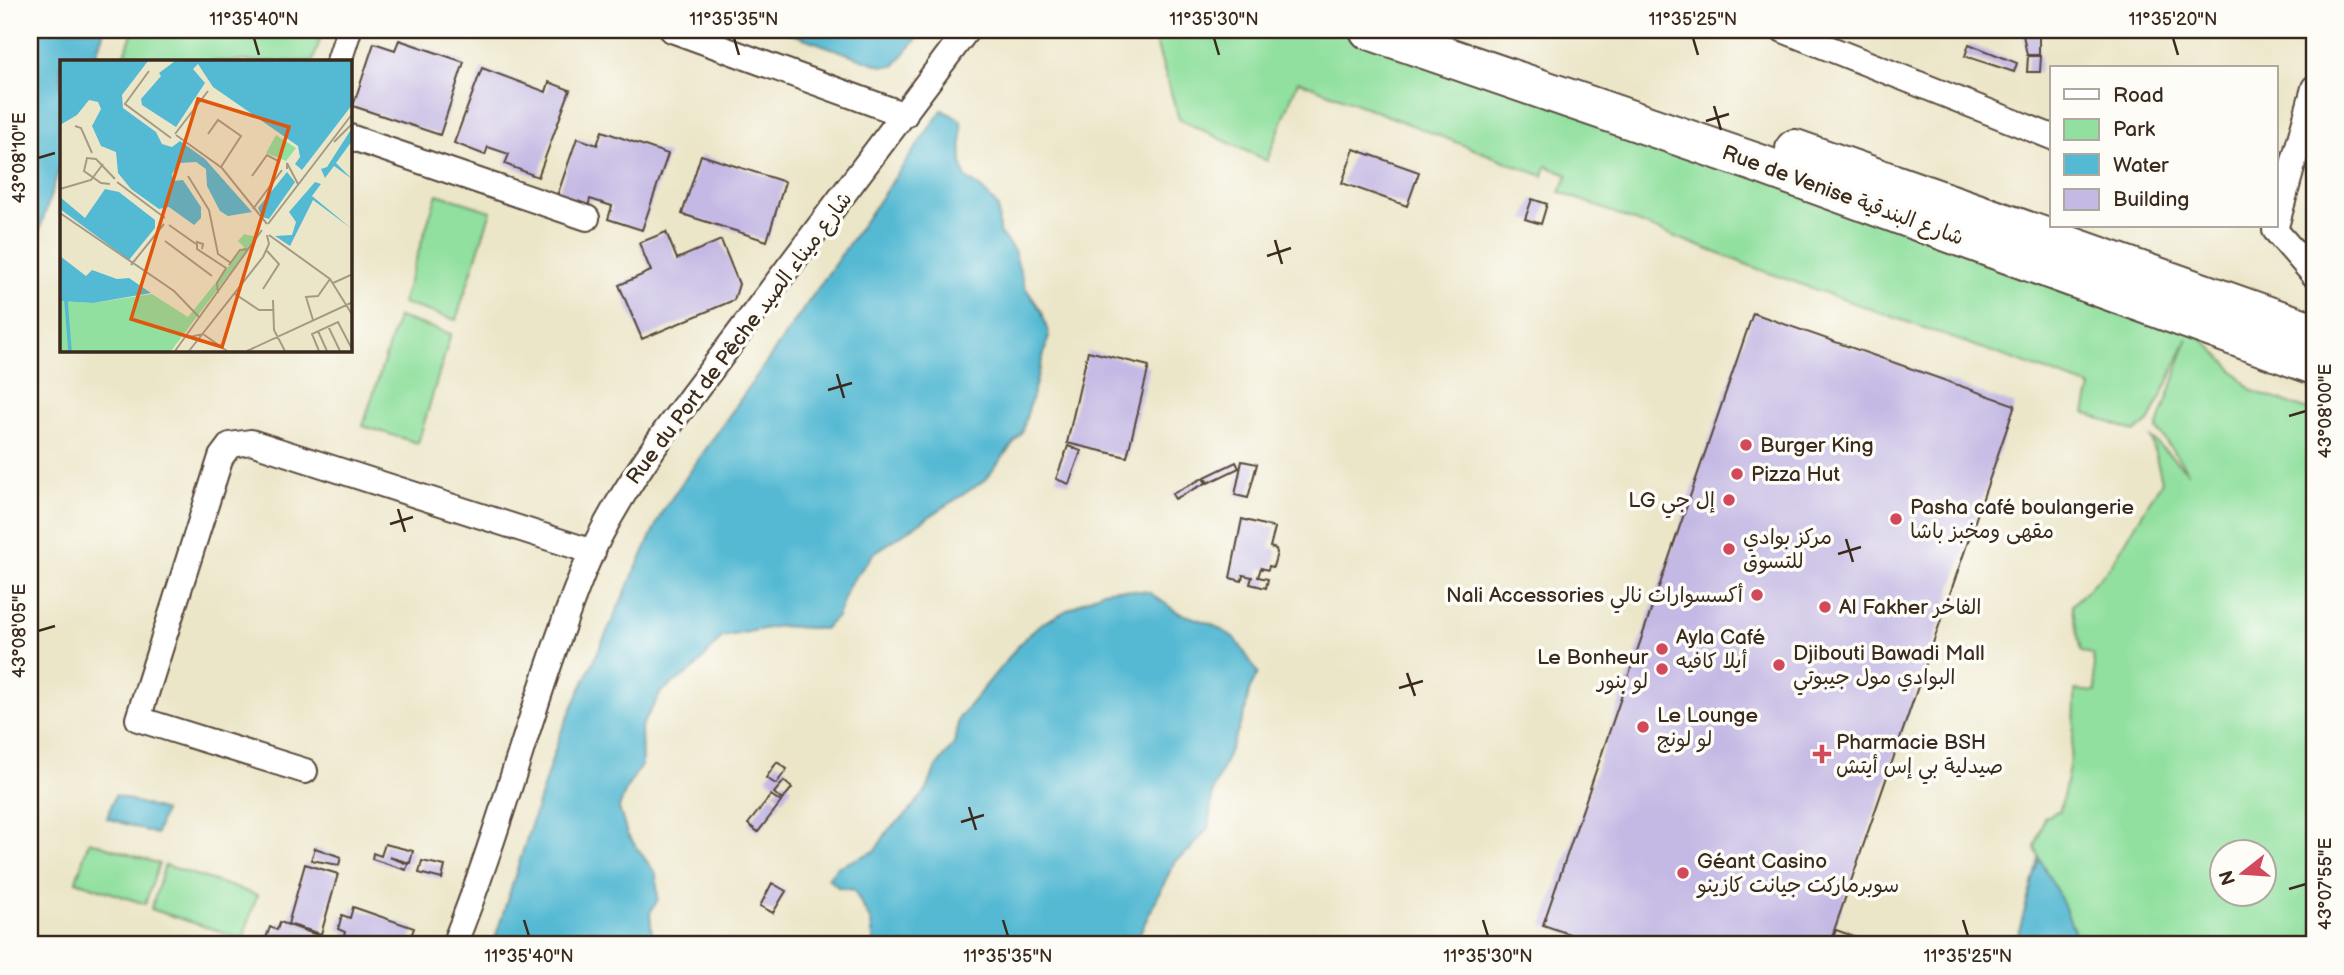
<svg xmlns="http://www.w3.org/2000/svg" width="2344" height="975" font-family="'Balsamiq Sans','Playpen Sans Arabic',sans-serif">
<rect width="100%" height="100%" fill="#fdfcf7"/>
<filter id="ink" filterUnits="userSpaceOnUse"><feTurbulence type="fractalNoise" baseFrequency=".0143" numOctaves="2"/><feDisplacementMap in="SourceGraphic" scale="14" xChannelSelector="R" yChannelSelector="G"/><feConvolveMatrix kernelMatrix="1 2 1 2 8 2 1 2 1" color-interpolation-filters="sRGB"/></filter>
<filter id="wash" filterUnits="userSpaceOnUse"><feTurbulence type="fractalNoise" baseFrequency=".00686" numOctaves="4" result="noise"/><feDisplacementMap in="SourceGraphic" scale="28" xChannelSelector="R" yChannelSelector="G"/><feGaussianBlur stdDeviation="1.57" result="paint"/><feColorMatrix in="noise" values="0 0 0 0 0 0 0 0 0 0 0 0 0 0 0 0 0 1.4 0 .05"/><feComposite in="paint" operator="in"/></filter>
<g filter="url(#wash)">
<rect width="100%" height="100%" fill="#ece6c9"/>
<path fill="#91e09f" stroke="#66855e" stroke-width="2" fill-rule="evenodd" d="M133,30H323L313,61H123Z
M1152,30H1379L2192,327L2253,391L2314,412V945H2080L2035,848L2044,818L2060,810C2069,773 2076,728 2075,690L2096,692L2093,654L2081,652L2072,605L2110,567L2162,481L2151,438L2189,473L2157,429L2188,338L2150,421L2135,432L2085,413L2091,387L1766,272L1560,192L1568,175L1546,166L1543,176L1298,81L1267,161L1179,119ZM2222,852H2264V894H2222Z
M437,194L491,211L456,320L402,303Z
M398,317L451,334L418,443L363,426Z
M89,841L159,864L145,904L76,881Z
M165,865L257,895L243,939L151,909Z"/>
<path fill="#54b9d3" stroke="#487278" stroke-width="2" d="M30,30H104L94,61H61V163L30,260Z
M781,30H924L894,66H882Z
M942,110L961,120L962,166L966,178L981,188L998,207L999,232L1014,251L1025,287L1042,312L1049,336L1022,432L985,480L874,553L849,585L837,617L824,629L779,626L722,637L693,670L662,691L641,727L642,764L626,789L619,808L627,834L656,874L658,899L650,913L652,935L660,945H493L560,734L662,512Z
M1115,589L1149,592L1177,612L1211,624L1235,638L1258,673L1249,691L1245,713L1213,791L1208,828L1190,850L1175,861L1134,945H874L871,922L854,890L838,887L828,878L837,867L875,851L889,829L904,817L927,790L935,769L954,744L959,718L1025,638L1039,625L1103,591Z
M115,795L164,811L156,834L107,818Z
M2039,858L2061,899L2080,945H2011L2018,935Z"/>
<g id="blocks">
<path fill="#c4b9e4" d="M2022,30H2039V55H2027Z
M399,40L464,62L440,135L353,106L374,43L395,50Z
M1969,44L2017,63L2014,72L1965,56Z
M2028,56H2041L2040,72H2027Z
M482,68L546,92L549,82L570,90L538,177L505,164L509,154L488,147L485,155L454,143Z
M602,131L668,154L642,230L608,219L612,206L590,199L588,207L557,196L577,138L597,145Z
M1354,149L1419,172L1407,206L1342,183Z
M701,155L785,182L767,241L682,214Z
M1532,199L1547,204L1541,224L1525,219Z
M666,232L677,259L721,240L739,284L734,300L642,339L619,285L651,271L639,243Z
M1753,313L2015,405L1829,945H1601L1543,925Z
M1088,351L1149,366L1127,457L1067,443Z
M1068,446L1081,451L1069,484L1056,479Z
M1242,461L1257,464L1248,498L1235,495Z
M1236,462L1239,468L1208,483L1205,477Z
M1203,478L1206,483L1175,499L1172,494Z
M1242,519L1275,528L1270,547L1276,549L1277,553L1273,567L1269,566L1268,570L1261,568L1258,577L1268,579L1266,588L1250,584L1252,577L1243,575L1242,581L1230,578Z
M777,762L787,769L776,784L766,778Z
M784,781L792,788L782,800L774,793Z
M771,795L781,802L758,832L748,824Z
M385,844L413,851L410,863L389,857L408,864L406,870L372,859L373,853L381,856Z
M315,848L341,857L339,865L311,860Z
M422,861L445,866L442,879L419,873Z
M305,864L338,874L321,934L288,924Z
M772,883L786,891L773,913L760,906Z
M353,907L414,928L408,945H372L344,936L345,932L338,929L342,915L350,918Z
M280,922L320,936L317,945L264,944L270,927L277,930Z
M1836,930L1867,941L1865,945H1830Z"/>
</g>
</g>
<g filter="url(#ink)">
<use href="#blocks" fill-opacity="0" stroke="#564638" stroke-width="2"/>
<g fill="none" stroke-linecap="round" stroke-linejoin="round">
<g stroke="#564638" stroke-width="28">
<path id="street" d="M672,30L905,115
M1783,30L2052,137
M339,61L349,30
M350,137L587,218
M2275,230L2314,88
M2275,230L2314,275
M305,771L138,719L221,457L230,445L251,442L593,552
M454,945C503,823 534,695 583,572C604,521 635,475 666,430L967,30"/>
</g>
<g stroke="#564638" stroke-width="42">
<path id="primary" d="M1369,30L1757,163L2314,365
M1795,149L2314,332"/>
</g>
<use href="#street" stroke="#fff" stroke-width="24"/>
<use href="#primary" stroke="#fff" stroke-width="38"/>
</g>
</g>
<path fill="none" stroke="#3b2a1e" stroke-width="2.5" d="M254,38L259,55M734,38L739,55M1214,38L1219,55M1693,38L1698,55M2173,38L2178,55M1714,106L1721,130M1706,121L1729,114M38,158L55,153M1275,240L1282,264M1267,256L1291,248M837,374L844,398M828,390L852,383M2289,416L2306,411M398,509L405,532M390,524L413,517M1846,539L1853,562M1838,554L1861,547M38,631L55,626M1407,673L1415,696M1399,688L1423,681M969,807L976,830M961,822L984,815M2289,889L2306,884M524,920L529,936M1003,920L1008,936M1483,920L1488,936M1963,920L1968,936"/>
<g fill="#d1495b" stroke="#fdfcf7" stroke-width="2.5">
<circle cx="1746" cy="445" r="7"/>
<circle cx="1737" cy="474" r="7"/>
<circle cx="1729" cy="500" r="7"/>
<circle cx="1896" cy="519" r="7"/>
<circle cx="1729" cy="549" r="7"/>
<circle cx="1757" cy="595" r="7"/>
<circle cx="1825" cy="607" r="7"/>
<circle cx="1662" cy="649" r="7"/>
<circle cx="1779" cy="665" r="7"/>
<circle cx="1662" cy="669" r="7"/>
<circle cx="1643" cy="727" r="7"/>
<path d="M1818.5 743.5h7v7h7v7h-7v7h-7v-7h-7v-7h7z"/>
<circle cx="1683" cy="873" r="7"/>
</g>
<g text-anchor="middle" stroke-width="7" stroke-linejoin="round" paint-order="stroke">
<g font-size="21" fill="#3b2a1e" stroke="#fdfcf7">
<text transform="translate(1843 195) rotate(20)" y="7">Rue de Venise شارع البندقية</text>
<text transform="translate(739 338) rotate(-53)" y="7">Rue du Port de Pêche شارع ميناء الصيد</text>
</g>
<g font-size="21" fill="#3b2a1e" stroke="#fdfcf7" text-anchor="start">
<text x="1760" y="452">Burger King</text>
<text x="1751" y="481">Pizza Hut</text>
<text x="1715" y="507" text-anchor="end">LG إل جي</text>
<text x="1910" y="514">Pasha café boulangerie<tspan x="1910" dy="24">مقهى ومخبز باشا</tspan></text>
<text x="1743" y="544">مركز بوادي<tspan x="1743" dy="24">للتسوق</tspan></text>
<text x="1743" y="602" text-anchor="end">Nali Accessories أكسسوارات نالي</text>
<text x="1839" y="614">Al Fakher الفاخر</text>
<text x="1676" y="644">Ayla Café<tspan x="1676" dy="24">أيلا كافيه</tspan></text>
<text x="1793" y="660">Djibouti Bawadi Mall<tspan x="1793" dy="24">البوادي مول جيبوتي</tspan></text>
<text x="1648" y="664" text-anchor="end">Le Bonheur<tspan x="1648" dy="24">لو بنور</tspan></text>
<text x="1657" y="722">Le Lounge<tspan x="1657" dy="24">لو لونج</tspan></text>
<text x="1836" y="749">Pharmacie BSH<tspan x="1836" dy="24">صيدلية بي إس أيتش</tspan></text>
<text x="1697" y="868">Géant Casino<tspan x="1697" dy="24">سوبرماركت جيانت كازينو</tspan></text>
</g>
</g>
<g transform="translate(60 60)">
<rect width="292" height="292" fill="#ece6c9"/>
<path d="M216,75L236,88L226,101L206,93ZM184,174L197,177L111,291H0V241L33,243L92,234L128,257L184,187L178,181Z" fill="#91e09f"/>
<path d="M0,1H88L62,35L63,48L96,72L102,84L112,87L120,81L145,99L192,152L168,156L160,151L147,126L146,109L136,102L119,103L112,114L113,121L123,120L141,147V158L134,165L109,147L99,149L71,129L58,113L56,92L41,86L32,66L41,49L38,42L29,40L17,55L0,65ZM115,1H292V45L242,110L235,104L240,97L238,86L153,27L138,4L133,9L145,23L116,67L82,45L81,39L101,16L99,13ZM292,68V81L276,103L292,119L274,106L265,118L261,109L267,107ZM227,112L235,122L209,159L202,157L198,148ZM255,122L261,124L252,136L292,169L253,140L230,186L215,176L232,175L236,162L229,152ZM45,129L59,132L95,160V168L69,200L0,149V137L25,158ZM0,196L26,216L32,210L57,219L69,218L91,233L33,243L0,241Z" fill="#54b9d3"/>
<path fill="none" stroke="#54b9d3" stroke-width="3.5" d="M6,241L10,291"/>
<path fill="none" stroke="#a59b85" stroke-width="2" d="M89,11L65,44L111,78M15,66L21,68L32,93M115,74L148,31M148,74L158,60L181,76L161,107M116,75L162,108L207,164M274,82L293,63M227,109V103L238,124M128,116L149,150L158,194L171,203M192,116L207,95L220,102M57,122L105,158M50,124L41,123L24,111L27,98L36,99L55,119M0,129L31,120L43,104M193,149L222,110M0,153L114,231L140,258M208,164L293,53M109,165L136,184M209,175L270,219L293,256M105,181L152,216M142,189L143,184L137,182V189L166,208L157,223L158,233M71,205L104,164M169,205L180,190L189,189M273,223L293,214M203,229L219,204L207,191M175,234L199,250H213M213,240L214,270L225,291M253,260L246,237L258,236L270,219M268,266L280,291M258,271L267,291M130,277L143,274L167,291M115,291L202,170M129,291L203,197L209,184L207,175M187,291L293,242M259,291L252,274L278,262L293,291"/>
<path fill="#df570d" fill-opacity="0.15" stroke="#df570d" stroke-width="3.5" d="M138,39L229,67L162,287L71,259Z"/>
<rect width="292" height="292" fill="none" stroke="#3b2a1e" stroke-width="3.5"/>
</g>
<rect width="2344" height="975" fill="none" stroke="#fdfcf7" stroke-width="77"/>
<rect x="2050" y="66" width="228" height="161" fill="#fdfcf7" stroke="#afa8a0" stroke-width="2"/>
<rect x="2064" y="89" width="35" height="10" fill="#ffffff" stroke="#afa8a0" stroke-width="2"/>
<text x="2113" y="102" font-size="21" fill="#3b2a1e">Road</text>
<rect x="2064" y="119" width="35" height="21" fill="#91e09f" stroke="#afa8a0" stroke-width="2"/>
<text x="2113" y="136" font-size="21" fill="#3b2a1e">Park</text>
<rect x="2064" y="154" width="35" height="21" fill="#54b9d3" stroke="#afa8a0" stroke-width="2"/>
<text x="2113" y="172" font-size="21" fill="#3b2a1e">Water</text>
<rect x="2064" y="189" width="35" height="21" fill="#c4b9e4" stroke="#afa8a0" stroke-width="2"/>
<text x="2113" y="206" font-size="21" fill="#3b2a1e">Building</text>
<g transform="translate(2243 873) rotate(253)"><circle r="33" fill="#fdfcf7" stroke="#afa8a0" stroke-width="2"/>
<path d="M0-5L12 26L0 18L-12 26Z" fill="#d1495b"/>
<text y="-10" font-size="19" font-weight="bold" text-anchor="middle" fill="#3b2a1e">N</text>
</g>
<rect x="38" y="38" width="2268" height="898" fill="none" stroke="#3b2a1e" stroke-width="2.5"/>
<g font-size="18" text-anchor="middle" fill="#3b2a1e">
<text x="254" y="25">11°35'40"N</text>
<text x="734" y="25">11°35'35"N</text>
<text x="1214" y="25">11°35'30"N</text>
<text x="1693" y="25">11°35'25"N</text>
<text x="2173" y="25">11°35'20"N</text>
<text transform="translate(19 158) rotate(-90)" y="6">43°08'10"E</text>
<text transform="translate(2325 411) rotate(-90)" y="6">43°08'00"E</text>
<text transform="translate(19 631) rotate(-90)" y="6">43°08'05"E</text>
<text transform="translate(2325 884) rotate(-90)" y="6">43°07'55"E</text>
<text x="529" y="962">11°35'40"N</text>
<text x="1008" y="962">11°35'35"N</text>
<text x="1488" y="962">11°35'30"N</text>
<text x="1968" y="962">11°35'25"N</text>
</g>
</svg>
